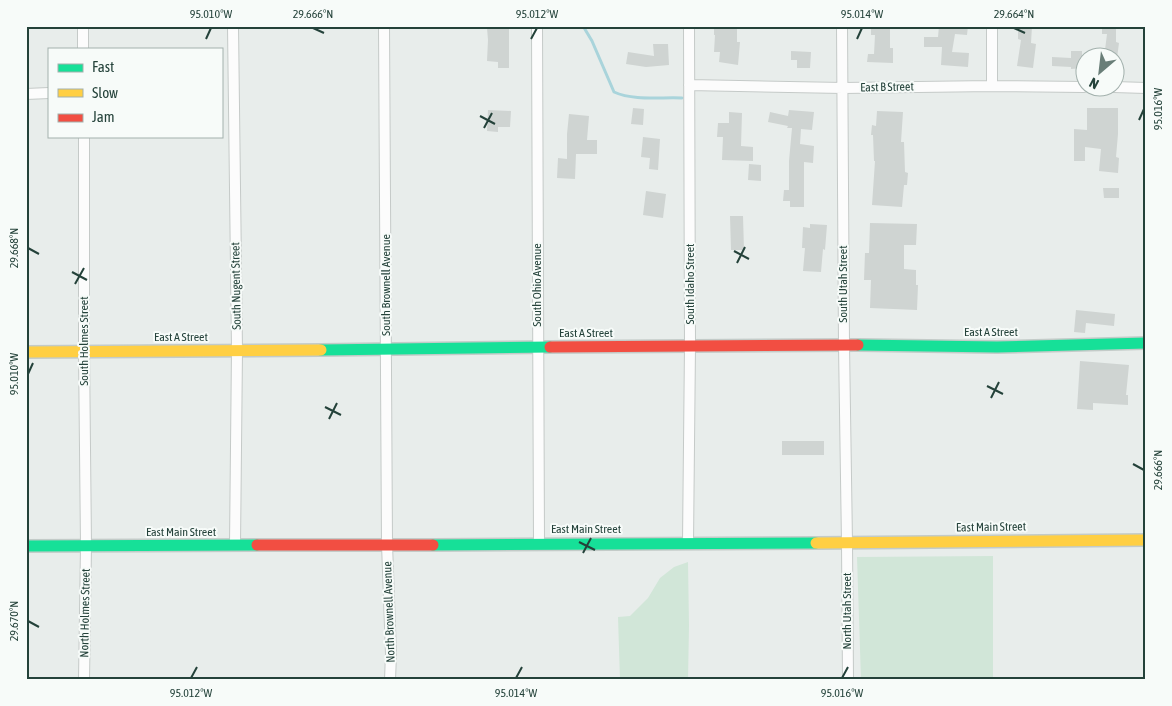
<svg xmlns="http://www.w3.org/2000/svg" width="1172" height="706" font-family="'Asap Condensed',sans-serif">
<rect width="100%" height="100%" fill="#e8edeb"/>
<path fill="#d1e6d8" d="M993,556V680H861L857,557Z
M688,562L689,626L688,680H620L618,617L630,616L648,598L660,578L674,567Z"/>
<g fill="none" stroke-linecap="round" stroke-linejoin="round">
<path stroke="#a9d4db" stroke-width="3" d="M583,26L592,41L614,92C634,101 660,97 682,98"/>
</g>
<path fill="#cfd4d2" d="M714,26H737V42H740L738,65L719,62L720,52H714L715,35H714Z
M871,26H890V48H893V63L867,62L868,54H874L875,35H871Z
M939,26H968L967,35L955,34L952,52L969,53L968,67L941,65L942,47H924V37H938Z
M1018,26H1032L1031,43L1036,44L1033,68L1017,66L1021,40L1018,39Z
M1102,26H1116V42L1119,43L1117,58H1104L1107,34H1102Z
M487,28H509V68H498V62L487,61L488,40Z
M653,44H668L669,65L646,67L626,64L628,52L654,56Z
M791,51L811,52L810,68H797V60H791Z
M1071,51H1082V55H1084V68L1071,69V67L1052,66V57L1071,58Z
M633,108L644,109L643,125L631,124Z
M1087,108H1118V134L1116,157L1119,158L1118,173L1099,171L1101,149L1085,147V161H1074V129L1087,130Z
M488,110L511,111L510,127H498V132L487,131Z
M789,110L814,112L812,130L801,129L800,144L814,146L813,163L804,162V207H790V201H783L784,190H789V161L792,128H787L788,126L768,122L770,112L788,116Z
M877,111L903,112L901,142H904L905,172L908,173L907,185H904L902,207L872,205L875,161H874L873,135H871L872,125L876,126Z
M729,112L742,113L741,146L753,147V161L722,160L723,137H717L718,123H729Z
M569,114L589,116L587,140H597V154H576L575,179L557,178L558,158L567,159V134Z
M643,137L660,139L658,170L649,169L650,158L641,157Z
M749,164L761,165V181L748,180Z
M1103,188H1119V198H1104Z
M646,191L666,194L663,218L643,215Z
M730,216H743L744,250H731Z
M870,223L917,224L916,245H904V269L916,270V285H918L917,310L870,308L871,280H864L865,253H869Z
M810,224L827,225L825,250L823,249L821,272L803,271L805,248H802L803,227L810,228Z
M1076,310L1115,314L1114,326L1086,323L1085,333L1074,332Z
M1080,361L1129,365L1126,395H1128V405L1093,403V410L1077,409Z
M782,441H824V455H782Z"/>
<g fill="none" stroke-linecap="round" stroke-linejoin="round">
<g stroke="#c5cac8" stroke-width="12">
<path id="street" d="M83,26V49
M233,26L237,350L235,545
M384,26L387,544L391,654L390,680
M537,26L539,543
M842,26L844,345L847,543L848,680
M992,26V86
M689,85L843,88L992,86L1084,87
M1114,87L1146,88
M26,94L49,93
M84,136V351L86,546L84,680
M688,543L690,346L689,26"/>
</g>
<g stroke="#c3cbc8" stroke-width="14">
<path id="fast" d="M858,345L997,347L1146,343
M321,350L550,347
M433,545L816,543
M26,546L257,545"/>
</g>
<g stroke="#c3cbc8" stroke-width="14">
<path id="slow" d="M26,352L321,350
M816,543L1146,540"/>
</g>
<g stroke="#c3cbc8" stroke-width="14">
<path id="jam" d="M550,347L858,345
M257,545H433"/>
</g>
<use href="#street" stroke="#fcfcfc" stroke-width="10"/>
<use href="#fast" stroke="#16e098" stroke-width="11"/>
<use href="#slow" stroke="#ffcf43" stroke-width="11"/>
<use href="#jam" stroke="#f24e42" stroke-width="11"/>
</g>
<path fill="none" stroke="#24423a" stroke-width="2" d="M313,28L324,33M1014,28L1025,33M206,39L211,28M531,39L537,28M857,39L862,28M480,116L495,124M1139,120L1144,109M484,128L492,113M28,248L39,254M734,251L749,259M737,263L745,247M72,272L87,280M75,284L84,268M28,374L33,363M987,386L1003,394M991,398L999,382M325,407L341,415M329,419L337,403M1133,464L1144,470M579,542L595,550M583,553L591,538M28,621L39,627M191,678L197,667M516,678L522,667M842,678L848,667"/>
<g text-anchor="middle" stroke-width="4" stroke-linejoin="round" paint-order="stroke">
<g font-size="12" fill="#24423a" stroke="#f7fbf9">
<text transform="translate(887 87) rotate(-1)" y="4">East B Street</text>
<text transform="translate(690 284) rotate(-90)" y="4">South Idaho Street</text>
<text transform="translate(843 284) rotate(-90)" y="4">South Utah Street</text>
<text transform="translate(386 285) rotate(-90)" y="4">South Brownell Avenue</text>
<text transform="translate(537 285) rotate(-90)" y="4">South Ohio Avenue</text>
<text transform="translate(236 286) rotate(-91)" y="4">South Nugent Street</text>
<text x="991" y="336">East A Street</text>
<text x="586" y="337">East A Street</text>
<text x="181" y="341">East A Street</text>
<text transform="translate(84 341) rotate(-90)" y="4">South Holmes Street</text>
<text transform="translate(991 527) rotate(-1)" y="4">East Main Street</text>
<text x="586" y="533">East Main Street</text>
<text x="181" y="536">East Main Street</text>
<text transform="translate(847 611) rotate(-90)" y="4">North Utah Street</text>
<text transform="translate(389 612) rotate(-92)" y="4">North Brownell Avenue</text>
<text transform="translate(85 613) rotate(-89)" y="4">North Holmes Street</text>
</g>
</g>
<rect width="1172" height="706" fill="none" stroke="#f7fbf9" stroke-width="55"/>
<rect x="48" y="48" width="175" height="90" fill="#f7fbf9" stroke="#a3b1ad"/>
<rect x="58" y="64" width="25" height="8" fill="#16e098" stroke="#a3b1ad"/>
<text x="92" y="72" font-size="15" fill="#24423a">Fast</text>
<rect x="58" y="89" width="25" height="8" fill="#ffcf43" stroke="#a3b1ad"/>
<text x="92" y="98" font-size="15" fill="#24423a">Slow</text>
<rect x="58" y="114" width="25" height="8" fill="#f24e42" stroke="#a3b1ad"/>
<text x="92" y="122" font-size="15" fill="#24423a">Jam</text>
<g transform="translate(1100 72) rotate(208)"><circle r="24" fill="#f7fbf9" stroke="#a3b1ad"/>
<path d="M0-4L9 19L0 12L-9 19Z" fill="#697e78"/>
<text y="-8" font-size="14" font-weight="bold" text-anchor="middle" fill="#24423a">N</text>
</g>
<rect x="28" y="28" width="1116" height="650" fill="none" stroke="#24423a" stroke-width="2"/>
<g font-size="12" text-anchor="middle" fill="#24423a">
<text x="211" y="18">95.010°W</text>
<text x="313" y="18">29.666°N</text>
<text x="537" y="18">95.012°W</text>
<text x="862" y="18">95.014°W</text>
<text x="1014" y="18">29.664°N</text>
<text transform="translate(1158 109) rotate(-90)" y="4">95.016°W</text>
<text transform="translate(14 248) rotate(-90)" y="4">29.668°N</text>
<text transform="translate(14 374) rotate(-90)" y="4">95.010°W</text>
<text transform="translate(1158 470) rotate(-90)" y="4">29.666°N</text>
<text transform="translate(14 621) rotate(-90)" y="4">29.670°N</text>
<text x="191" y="697">95.012°W</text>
<text x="516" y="697">95.014°W</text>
<text x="842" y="697">95.016°W</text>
</g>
</svg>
